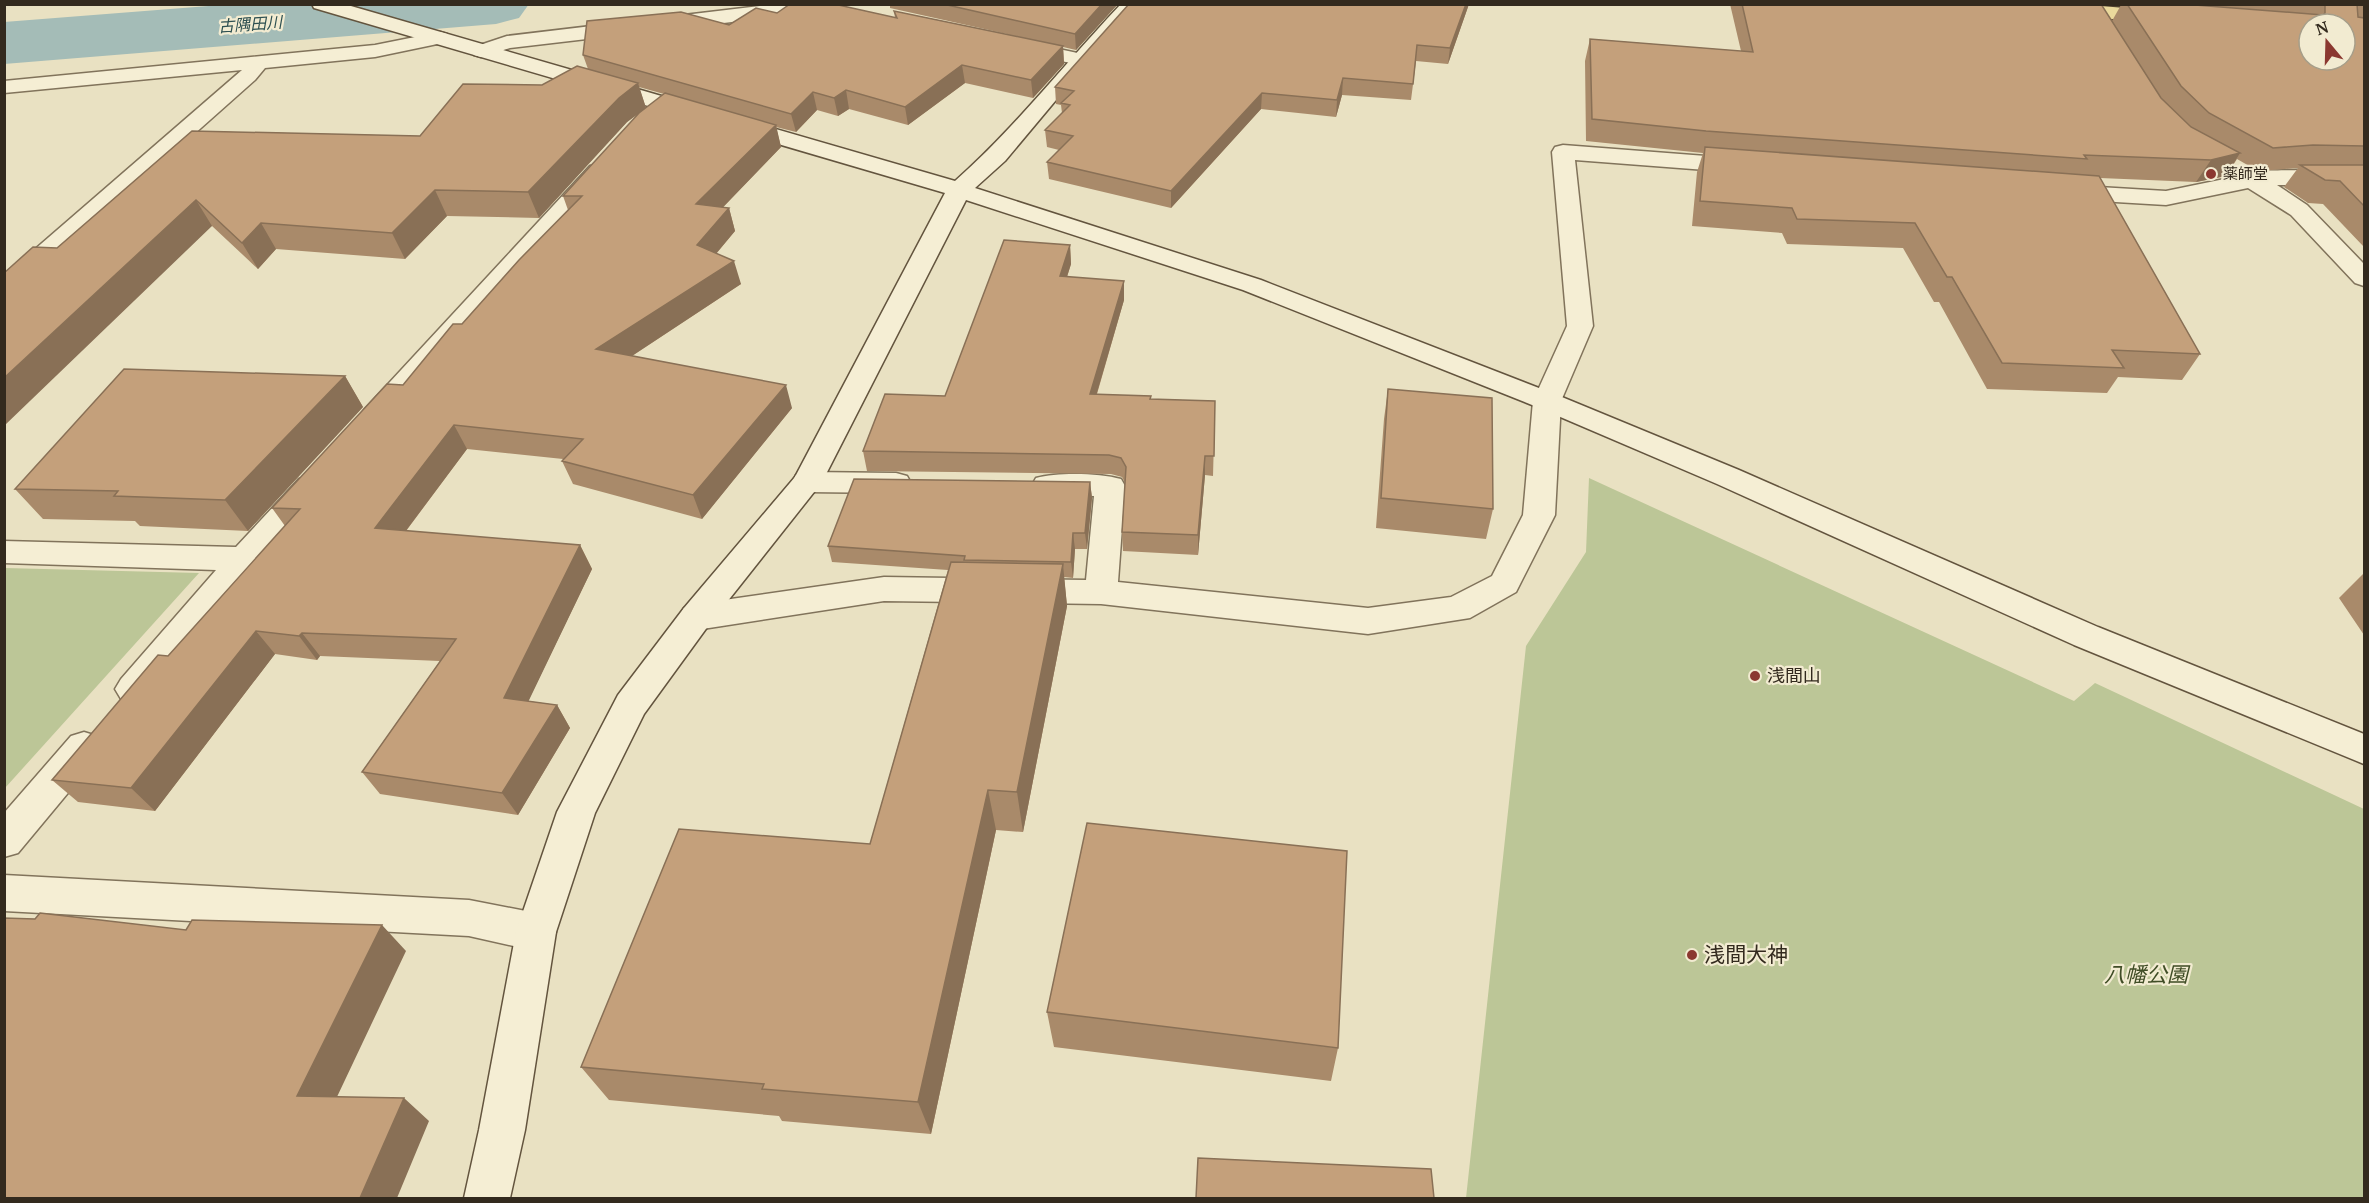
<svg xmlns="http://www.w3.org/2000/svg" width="2369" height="1203" font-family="'PT Serif','Noto Sans JP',serif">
<rect width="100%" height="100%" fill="#e9e1c2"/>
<path fill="#bcc697" d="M1589,478L2074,701L2095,683L2364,809V1198H1466L1526,646L1586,552Z
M5,568L199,573L5,788L4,568Z"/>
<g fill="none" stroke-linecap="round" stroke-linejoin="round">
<path fill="#a4bcb7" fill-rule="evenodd" d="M234,4H529L519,18L496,24L4,64V22Z"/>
<g stroke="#81735b" stroke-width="3">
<path id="street" d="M777,4H844L842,8L835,10L510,48L481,57L474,55L471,51L474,47L507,36Z
M440,32L447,34L450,38L447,42L375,57L265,68L255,80L13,295L4,298V276L242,70L4,93V81L375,45Z
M1021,41L1087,55L1090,59L1087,63L1080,65L1014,51L1011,47L1014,43Z
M1563,145L1745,159L1753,161L1757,166L1753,171L1745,173L1575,160L1593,326L1561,401L1555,515L1516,592L1470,618L1368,634L1101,604L884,601L696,630L684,626L679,617L684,608L696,604L884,577L1086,580L1094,496L1047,495L1036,492L1032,485L1036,478C1058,472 1099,473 1121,479L1125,486L1118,582L1368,608L1451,597L1492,576L1523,515L1533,401L1567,326L1552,152L1555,147Z
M598,164L606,166L610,171L606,176L384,424L374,426L364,424L360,417L364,410L590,166Z
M2297,170L2364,171V185H2277L2307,205L2364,264V286L2355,283L2291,215L2248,188L2166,205L2065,199L2057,197L2053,192L2057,187L2065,185L2166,191L2239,176C2246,169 2284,171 2297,170Z
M807,472L896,473L907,476L911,483L907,490L896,493L807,492L796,489L792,482L796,475Z
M310,476L321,479L325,486L321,493L255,567L145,699L133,703L121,699L115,689L121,679L216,570L4,563V541L236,547L299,479Z
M84,732L97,736L102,747L97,758L18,853L4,857V813L71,736Z
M4,875L469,900L536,913L550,919L556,932L550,945L536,951L469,936L4,911Z"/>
</g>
<g stroke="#63543e" stroke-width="3">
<path id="secondary" d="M312,4H344L955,181C1015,128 1065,63 1121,4H1141L1087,63L1005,161L975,188L1261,280L1557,395L1739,470L2098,627L2364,734V764L2074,645L1717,484L1537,407L1243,290L966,200L822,482L708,626L644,714L595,813L556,932L525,1130L510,1198H464L479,1130L516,932L557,812L618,695L684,608L795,477L945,193L314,8Z"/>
</g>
<g stroke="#4f412f" stroke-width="3">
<path id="primary" d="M1989,4H2077L2161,11L2168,13L2171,17L2168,21L2161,23L1998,10L1991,8Z"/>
</g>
<use href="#street" fill="#f5eed4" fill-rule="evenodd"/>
<use href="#secondary" fill="#f5eed4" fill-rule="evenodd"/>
<use href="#primary" fill="#ead99c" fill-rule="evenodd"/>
</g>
<path fill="#a98a6a" d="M890,4H1118L1076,50L1063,47L1064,64L1033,98L965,83L908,125L849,109L838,116L817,110L796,132L776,127L781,147L723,207L729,208L735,231L716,254L741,284L632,356L792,408L702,519L573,484L562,461L563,459L467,449L406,531L580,545L592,569L528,701L557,705L570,728L518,815L380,794L362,772L440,661L320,656L317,660L275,654L155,811L78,802L52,780L168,656L285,526L272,508L403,385L462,324L568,210L563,196L664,94L639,87L646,108L627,122L539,218L447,216L405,259L276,249L258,269L212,226L57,248L192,131L420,136L542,85L588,69L583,55L729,25L777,13L895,18L894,11L1007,34L890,8Z
M1129,4H1469L1448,64L1416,61L1411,100L1342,95L1336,117L1261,109L1171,208L1049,179L1047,162L1059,150L1047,147L1045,130L1062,113L1061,105L1056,104L1055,87Z
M1730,4H2101L2161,98L2112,21L2121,5L2113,4H2364V247L2323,204L2308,203L2284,187L2298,168L2258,171L2237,159L2226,176L2196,182L2100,178L2200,354L2182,380L2118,377L2107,393L1987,389L1939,302H1934L1903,248L1787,244L1782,233L1692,226L1697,172L1703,153L1586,141L1585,61L1590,39L1741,51Z
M1070,245L1071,264L1067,277L1124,300L1097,394L1151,399L1215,401L1213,476L1205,475L1198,555L1123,551L1122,532L1125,483L1122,477L1111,474L867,471L863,451L945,396Z
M345,376L363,407L248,531L140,526L135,521L43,519L15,489Z
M1388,389L1493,509L1486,539L1376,528L1384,419Z
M1090,482L1092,498L1087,549H1075L1073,578L1064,577L1067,606L1023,832L996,830L931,1134L782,1121L779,1116L609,1100L581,1067L870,844L948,570L832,562L828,546Z
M2363,574H2364V635L2339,598Z
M1047,1012L1338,1048L1331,1081L1054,1047Z"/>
<path fill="#897056" d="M1102,4H1118L1076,50L1075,34Z
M1466,4H1469L1448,64L1450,48Z
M1063,46L1064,64L1033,98L1031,80Z
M962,65L965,83L908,125L905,107Z
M1343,78L1342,95L1336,117L1337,100Z
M638,83L646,108L627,122L539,218L528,192L619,98Z
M846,90L849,109L838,116L834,98Z
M813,92L817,110L796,132L791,114Z
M1262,93L1261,109L1171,208V191Z
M776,125L781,147L704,227L696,204Z
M2240,153L2226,176L2196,182L2211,160Z
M435,190L447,216L405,259L392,233Z
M196,200L212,226L4,426V378Z
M729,208L735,231L704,268L697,245Z
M261,223L276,249L258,269L242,243Z
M1070,245L1071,264L1061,295L1060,276Z
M734,261L741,284L606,373L596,349Z
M1124,281V300L1091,413L1090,394Z
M345,376L363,407L248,531L225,500Z
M786,385L792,408L702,519L693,495Z
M454,425L467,449L390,552L375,528Z
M1205,456V475L1198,555V535Z
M1090,482L1092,498L1087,549L1085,533Z
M1073,533L1075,549L1073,578L1071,562Z
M580,545L592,569L519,721L504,698Z
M1063,564L1067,606L1023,832L1017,792Z
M256,631L275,654L155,811L131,788Z
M302,633L320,656L317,660L299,636Z
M557,705L570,728L518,815L502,793Z
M988,790L996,830L931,1134L918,1102Z
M382,925L406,951L327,1118L297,1096Z
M404,1098L429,1121L397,1198H360Z"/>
<path fill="#c4a07b" stroke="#897056" stroke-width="1.5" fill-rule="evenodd" d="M790,4H834L897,18L894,11L1063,46L1031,80L962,65L905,107L846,90L834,98L813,92L791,114L583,55L587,21L681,12L729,25L756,8L777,13Z
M943,4H1102L1075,34Z
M1129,4H1466L1450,48L1417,45L1413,84L1343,78L1337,100L1262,93L1171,191L1047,162L1073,136L1045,130L1070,105L1061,103L1074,91L1055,87Z
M1742,4H2101L2161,98L2191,127L2240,153L2211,160L2084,155L2087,159L1706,131L1592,119L1590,39L1753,52Z
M2127,4H2182L2323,15L2325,13V5L2357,4L2358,17L2364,18V146L2313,145L2273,148L2209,113L2181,86ZM2309,24H2345V60H2309Z
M577,66L638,83L619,98L528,192L435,190L392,233L261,223L242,243L196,200L4,378V273L33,247L57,248L192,131L420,136L463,84L542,85Z
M665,93L776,125L696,204L729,208L697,245L734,261L596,349L786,385L693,495L562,461L583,439L454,425L375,528L580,545L504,698L557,705L502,793L362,772L456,639L302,633L299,636L256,631L131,788L52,780L158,655L168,656L300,509L272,508L387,384L403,385L453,324H462L519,260L582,196H563L639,113Z
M1705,147L2099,176L2200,354L2112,350L2124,368L2002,363L1952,277H1947L1915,223L1797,219L1792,208L1700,201Z
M2300,165H2364V206L2340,181L2325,180Z
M1004,240L1070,245L1060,276L1124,281L1090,394L1151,396L1150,399L1215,401L1214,456H1205L1198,535L1122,532L1126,467L1121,458L1109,455L863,451L885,394L945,396Z
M124,369L345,376L225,500L114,496L118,491L15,489Z
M1388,389L1492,398L1493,509L1381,498Z
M854,479L1090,482L1085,533H1073L1071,562L964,560L965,556L828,546Z
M951,562L1063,564L1017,792L988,790L918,1102L762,1089L764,1084L581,1067L679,829L870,844Z
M1087,823L1347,851L1338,1048L1047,1012Z
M40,913L186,930L192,920L382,925L297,1096L404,1098L360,1198H4V918L35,919Z
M1198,1158L1431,1169L1434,1198H1196Z"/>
<g fill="#8b3830" stroke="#f2ebd1" stroke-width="2">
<circle cx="2211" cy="174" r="6"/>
<circle cx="1755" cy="676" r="6"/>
<circle cx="1692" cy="955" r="6"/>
</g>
<g text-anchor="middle" stroke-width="4.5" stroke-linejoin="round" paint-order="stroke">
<g font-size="15" fill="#332a1e" stroke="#f2ebd1" text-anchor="start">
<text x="2223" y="179">薬師堂</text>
</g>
<g font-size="16" font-style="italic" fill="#2e5051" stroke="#f2ebd1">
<text transform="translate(250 24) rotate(-4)" y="6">古隅田川</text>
</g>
<g font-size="18" fill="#332a1e" stroke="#f2ebd1" text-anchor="start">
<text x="1767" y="682">浅間山</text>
</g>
<g font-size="21" fill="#332a1e" stroke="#f2ebd1" text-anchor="start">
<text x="1704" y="962">浅間大神</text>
</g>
<g font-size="21" font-style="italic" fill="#404d26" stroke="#f2ebd1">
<text x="2146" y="982">八幡公園</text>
</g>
</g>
<rect width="2369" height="1203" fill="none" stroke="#332a1e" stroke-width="12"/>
<g transform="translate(2327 42) rotate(341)"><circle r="28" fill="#f2ebd1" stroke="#a69e89" stroke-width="1.5"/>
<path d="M0-4.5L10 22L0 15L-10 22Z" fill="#8b3830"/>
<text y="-9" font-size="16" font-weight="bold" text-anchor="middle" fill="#332a1e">N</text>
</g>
</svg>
